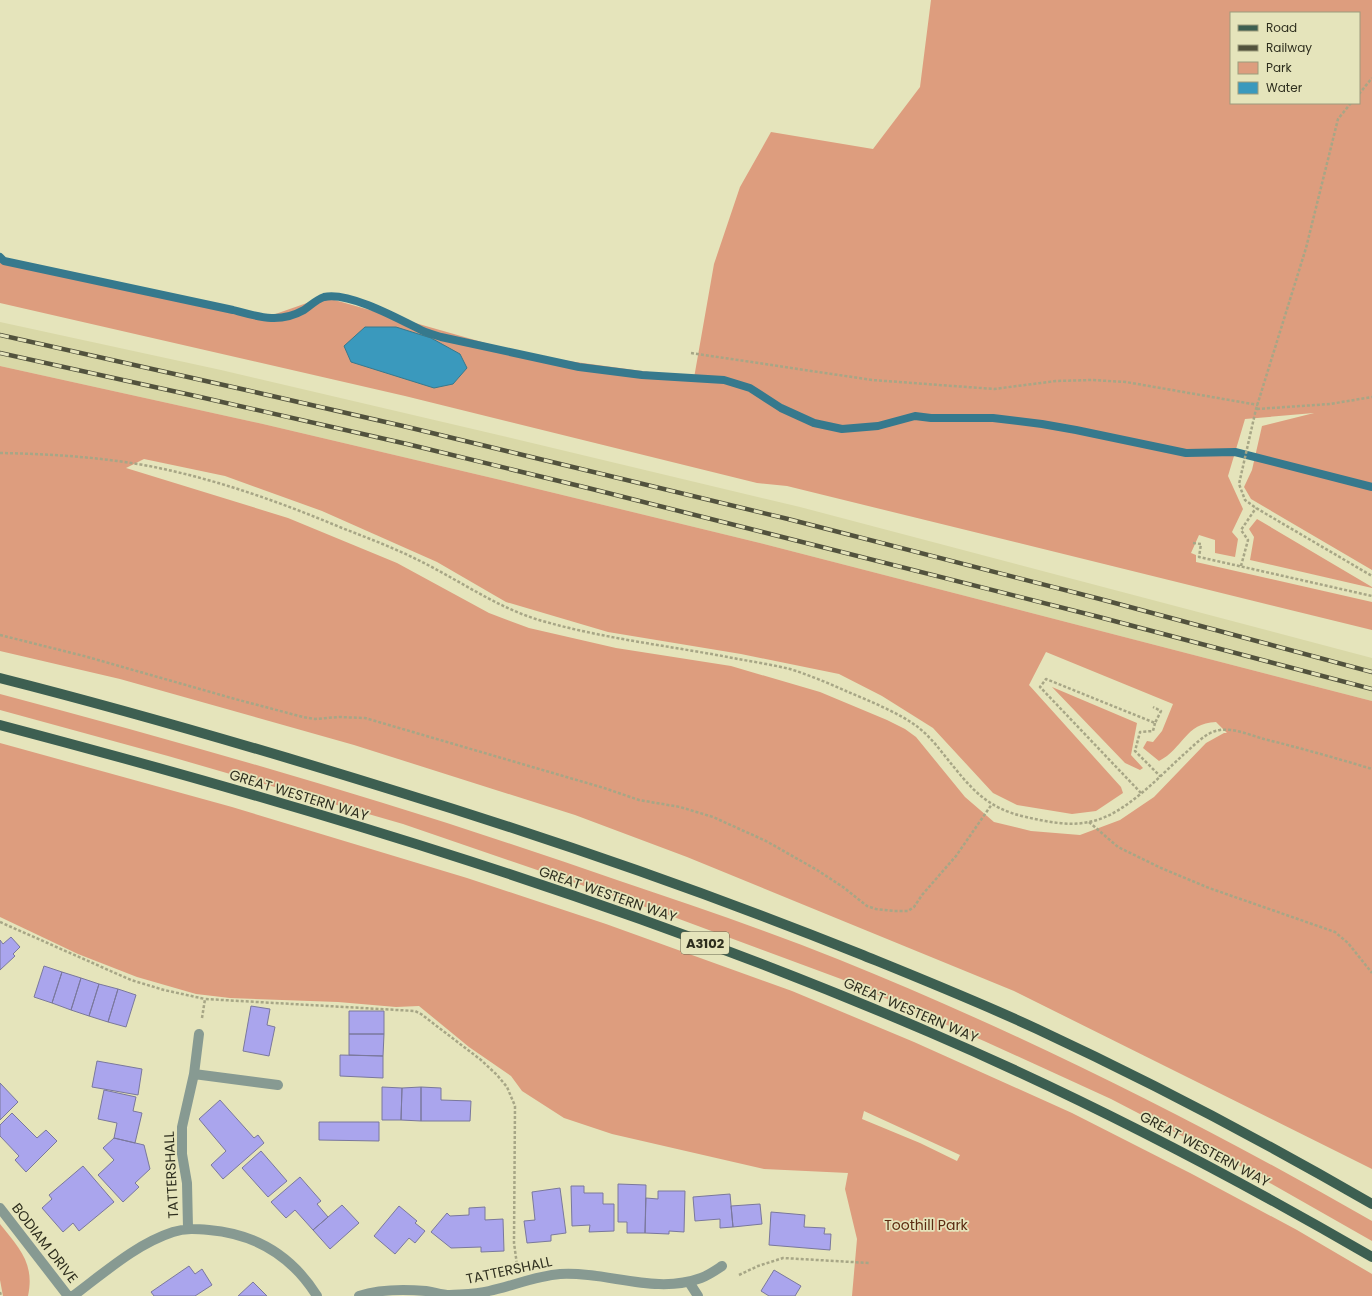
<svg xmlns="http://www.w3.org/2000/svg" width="1372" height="1296" font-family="Poppins,sans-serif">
<rect width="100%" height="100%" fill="#e5e4bb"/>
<path fill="#d9d8a7" d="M0,322L221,370L507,437L800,507L1372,658V701L760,543L505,481L263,424L0,366Z"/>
<path fill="#dd9d7e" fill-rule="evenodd" d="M931,0H1372V570L1251,499L1244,487L1252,470L1262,426L1314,413L1245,419L1228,476L1243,509L1232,532L1238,539L1235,557L1215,553V540L1199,535L1191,553L1196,555V562L1372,602V630L787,486L757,483L405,396L0,303V257L5,261L264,318L324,297L531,356L694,378L714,264L740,187L771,132L873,149L920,87ZM1231,13H1359V103H1231Z
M0,366L263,424L505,481L760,543L1372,701V1169L1014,991L687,857L575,815L354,745L120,679L0,651ZM144,459L225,476L322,511L437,562L506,602L608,632L741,654L839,674L882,696L933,728L993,793L1017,805L1072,814L1096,811L1123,793L1121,787L1029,685L1046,652L1173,704L1162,731L1153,742L1147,741L1143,748L1159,761C1183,749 1185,723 1216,722L1227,733H1224L1206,743L1154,797L1120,820L1080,835L1031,831L994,822L965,797L916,737L905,729L887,720L820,692L731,666L616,648L529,628L489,613L397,563L288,518L126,468Z
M1257,519L1372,587V588L1250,560L1254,537L1249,529Z
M1052,687L1137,723L1131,755L1143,768L1140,770L1125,763Z
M0,694C208,749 414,809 617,880C692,905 767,931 840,960C1023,1034 1201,1123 1372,1221V1241L1240,1166L1111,1099L984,1041L841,979L663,913L403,824L168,756L0,710Z
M0,743L232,807L467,878L606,924L792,991L914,1042L1072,1113L1192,1174L1297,1230L1372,1274V1296H852L857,1239L845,1189L848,1173L764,1169L612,1134L564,1118L522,1091L511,1076L469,1047L419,1006L396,1007L338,1002L230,998L196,994L137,977L78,954L0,917ZM864,1111L960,1155L957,1161L920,1143L862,1119Z
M0,1224C19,1248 35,1263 28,1296H3L0,1280Z"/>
<path fill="#3a99bd" stroke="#36798d" d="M365,327H396L431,338L460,354L467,368L453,384L434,388L351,362L344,346Z"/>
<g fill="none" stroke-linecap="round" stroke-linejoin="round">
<path stroke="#36798d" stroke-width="8" d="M0,257L4,261L233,310C259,317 279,324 304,310C310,306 317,299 324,297C348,291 399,319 421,330C427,333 434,335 441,337L579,367L642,375L724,380L750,388L781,408L814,423L842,429L878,426L915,416L931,418H993L1042,424L1076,430L1186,453L1235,452L1372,487"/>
</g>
<path fill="#aaa5ed" stroke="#7a789c" d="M11,937L20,947L13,954L15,956L0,970V940L3,944Z
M44,966L62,972L52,1003L34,997Z
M62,972L81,978L71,1010L52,1003Z
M81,978L99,984L89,1016L71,1010Z
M99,984L118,989L108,1022L89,1016Z
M118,989L136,995L126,1027L108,1022Z
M251,1006L270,1009L267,1025L275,1027L269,1056L243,1051Z
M349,1011H384V1034H349Z
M349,1034H384L383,1056L349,1055Z
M340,1055L383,1056V1078L340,1076Z
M97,1061L142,1069L138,1095L92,1087Z
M0,1083L18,1102L0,1120Z
M382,1087L402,1088L401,1120H382Z
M421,1087V1121L401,1120L402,1088Z
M421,1087L441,1088V1100L471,1101L470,1121H421Z
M104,1090L136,1097L133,1111L142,1113L135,1143L114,1138L117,1123L98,1119Z
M220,1100L254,1138L258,1135L264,1143L223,1179L211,1165L226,1151L199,1119Z
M12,1113L37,1138L46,1130L57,1141L26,1172L15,1160L19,1156L0,1136V1125Z
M319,1122H379V1141L319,1140Z
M114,1138L144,1145L150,1169L135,1183L139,1187L123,1202L98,1175L114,1160L103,1148Z
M261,1151L287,1181L268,1197L242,1168Z
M83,1166L114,1202L79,1231L73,1223L63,1232L42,1208L52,1199L49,1195Z
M300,1177L321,1201L317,1204L328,1217L313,1230L295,1210L286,1218L271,1202Z
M618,1184L646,1185L645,1233H627V1222H618Z
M571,1186H584V1193H603V1204H614V1231L589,1232L590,1225L572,1226Z
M560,1188L566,1233L551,1235V1241L527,1243L524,1221L535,1220L532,1192Z
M658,1191H685L684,1232L669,1231V1234L645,1233L646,1198L658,1199Z
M730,1194L733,1227L720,1228V1219L695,1221L693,1197Z
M760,1204L762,1224L733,1227L731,1206Z
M342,1205L359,1223L330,1249L313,1230Z
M399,1206L417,1221L415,1223L425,1231L415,1243L409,1238L395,1254L374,1236Z
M485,1207V1220L503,1219L504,1251L481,1252V1247L451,1248L431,1232L447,1213L450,1216L469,1215V1208Z
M771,1212L805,1215L804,1227L825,1228L824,1234H831L830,1250L769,1245Z
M189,1266L195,1274L202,1269L212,1285L195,1296H154L151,1292Z
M774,1270L801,1286L795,1296H769L761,1291Z
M253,1282L267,1296H238Z"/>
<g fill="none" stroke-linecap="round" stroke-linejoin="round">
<path stroke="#a7a686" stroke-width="2.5" stroke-dasharray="3 2" stroke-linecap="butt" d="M1359,94L1372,78
M1351,103L1338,119L1306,248L1256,409L1239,484L1245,500L1256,508L1372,576
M691,353L872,380L994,389L1056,381L1092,380L1126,382L1258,405
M1257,409L1330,404L1372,397
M0,453C50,454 100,457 149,466C216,479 280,502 342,528C368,538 394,548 418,560C459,580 496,607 539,620C604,639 672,646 738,659C755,662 773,665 790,669C809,675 828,683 846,691C869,701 900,713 919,728C929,736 937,746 945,756C970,787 985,808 1026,817C1048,822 1072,827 1093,821C1125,814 1159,777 1183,755C1194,746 1205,732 1220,730C1234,728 1250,735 1264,739C1300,748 1336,758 1372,769
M1193,543L1201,544L1199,557L1372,596
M1241,566L1248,540L1241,530L1256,508
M0,635L84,656L235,699L303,717L315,719L339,717L365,718L604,788L639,800L680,807L713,817L766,841L817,870L843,887L867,906L876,909L894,911H908L914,907L922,895L956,856L992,804
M1155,723L1153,731L1140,732L1135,751L1160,776
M1141,793L1040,687L1046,679L1155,723L1161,711L1153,707
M1089,822L1118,847L1161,868L1209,888L1335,932L1348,943L1372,973
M0,922L131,980L164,990L205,999
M202,1018L205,999L415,1011L421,1014L481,1060L497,1075L507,1087L515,1106L514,1243L517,1265
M739,1275L758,1266L783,1258L869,1263
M0,1292L1,1296"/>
<path stroke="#879a92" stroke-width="10" d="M194,1074L278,1085
M0,1208L68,1296
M188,1228L187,1183L182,1154V1127L194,1074L199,1034
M689,1282L698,1296
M73,1296C104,1273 136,1244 173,1232C185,1228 197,1229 209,1230C255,1234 292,1256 317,1296
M359,1296C380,1289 404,1289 426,1291C434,1292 442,1295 450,1295C463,1294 476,1294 489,1291C513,1286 535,1276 560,1274C607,1271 655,1295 701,1278C709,1275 716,1270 722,1266"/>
<path stroke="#3d5f51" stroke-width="10" d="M0,678C134,712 267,751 399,792C555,840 708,893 860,954C919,978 979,1002 1037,1029C1151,1082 1263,1141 1372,1204
M0,725C315,808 629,903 929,1032C1081,1097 1229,1174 1372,1257"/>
<g stroke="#52523d" stroke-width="4.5">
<path id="rail" d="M0,335L246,390L403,426L788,519L1100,599L1372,672
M0,353L200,397L407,444L592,489L1099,617L1372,689"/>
</g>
<use href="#rail" stroke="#e5e4bb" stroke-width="3" stroke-dasharray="9" stroke-linecap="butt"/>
</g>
<g text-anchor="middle" stroke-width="3.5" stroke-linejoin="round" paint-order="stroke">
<rect fill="#e5e4bb" stroke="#65654d" stroke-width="1" x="681" y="932" width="48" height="22" rx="3"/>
<g font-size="13" font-weight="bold" fill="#2e2e1e">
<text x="705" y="948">A3102</text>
</g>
<g font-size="14" fill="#2e2e1e" stroke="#e5e4bb">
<text transform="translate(299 795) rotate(17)" y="5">GREAT WESTERN WAY</text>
<text transform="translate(608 894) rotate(19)" y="5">GREAT WESTERN WAY</text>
<text transform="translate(911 1010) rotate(23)" y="5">GREAT WESTERN WAY</text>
<text transform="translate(1205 1149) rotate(28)" y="5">GREAT WESTERN WAY</text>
<text transform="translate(171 1175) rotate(-93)" y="5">TATTERSHALL</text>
<text transform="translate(45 1243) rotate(52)" y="5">BODIAM DRIVE</text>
<text transform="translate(509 1270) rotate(-12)" y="5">TATTERSHALL</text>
</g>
<g font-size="14" fill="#5b2b11" stroke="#e5e4bb">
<text x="926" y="1230">Toothill Park</text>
</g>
</g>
<rect x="1230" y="12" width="130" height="92" fill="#e5e4bb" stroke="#9c9b7c"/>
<rect x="1238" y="25" width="20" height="6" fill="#3d5f51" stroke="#9c9b7c"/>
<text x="1266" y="32" font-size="12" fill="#2e2e1e">Road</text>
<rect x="1238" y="45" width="20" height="6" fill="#52523d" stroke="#9c9b7c"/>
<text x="1266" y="52" font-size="12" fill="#2e2e1e">Railway</text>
<rect x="1238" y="62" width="20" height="12" fill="#dd9d7e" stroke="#9c9b7c"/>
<text x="1266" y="72" font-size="12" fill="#2e2e1e">Park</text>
<rect x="1238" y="82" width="20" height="12" fill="#3a99bd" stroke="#9c9b7c"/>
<text x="1266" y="92" font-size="12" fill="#2e2e1e">Water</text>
</svg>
